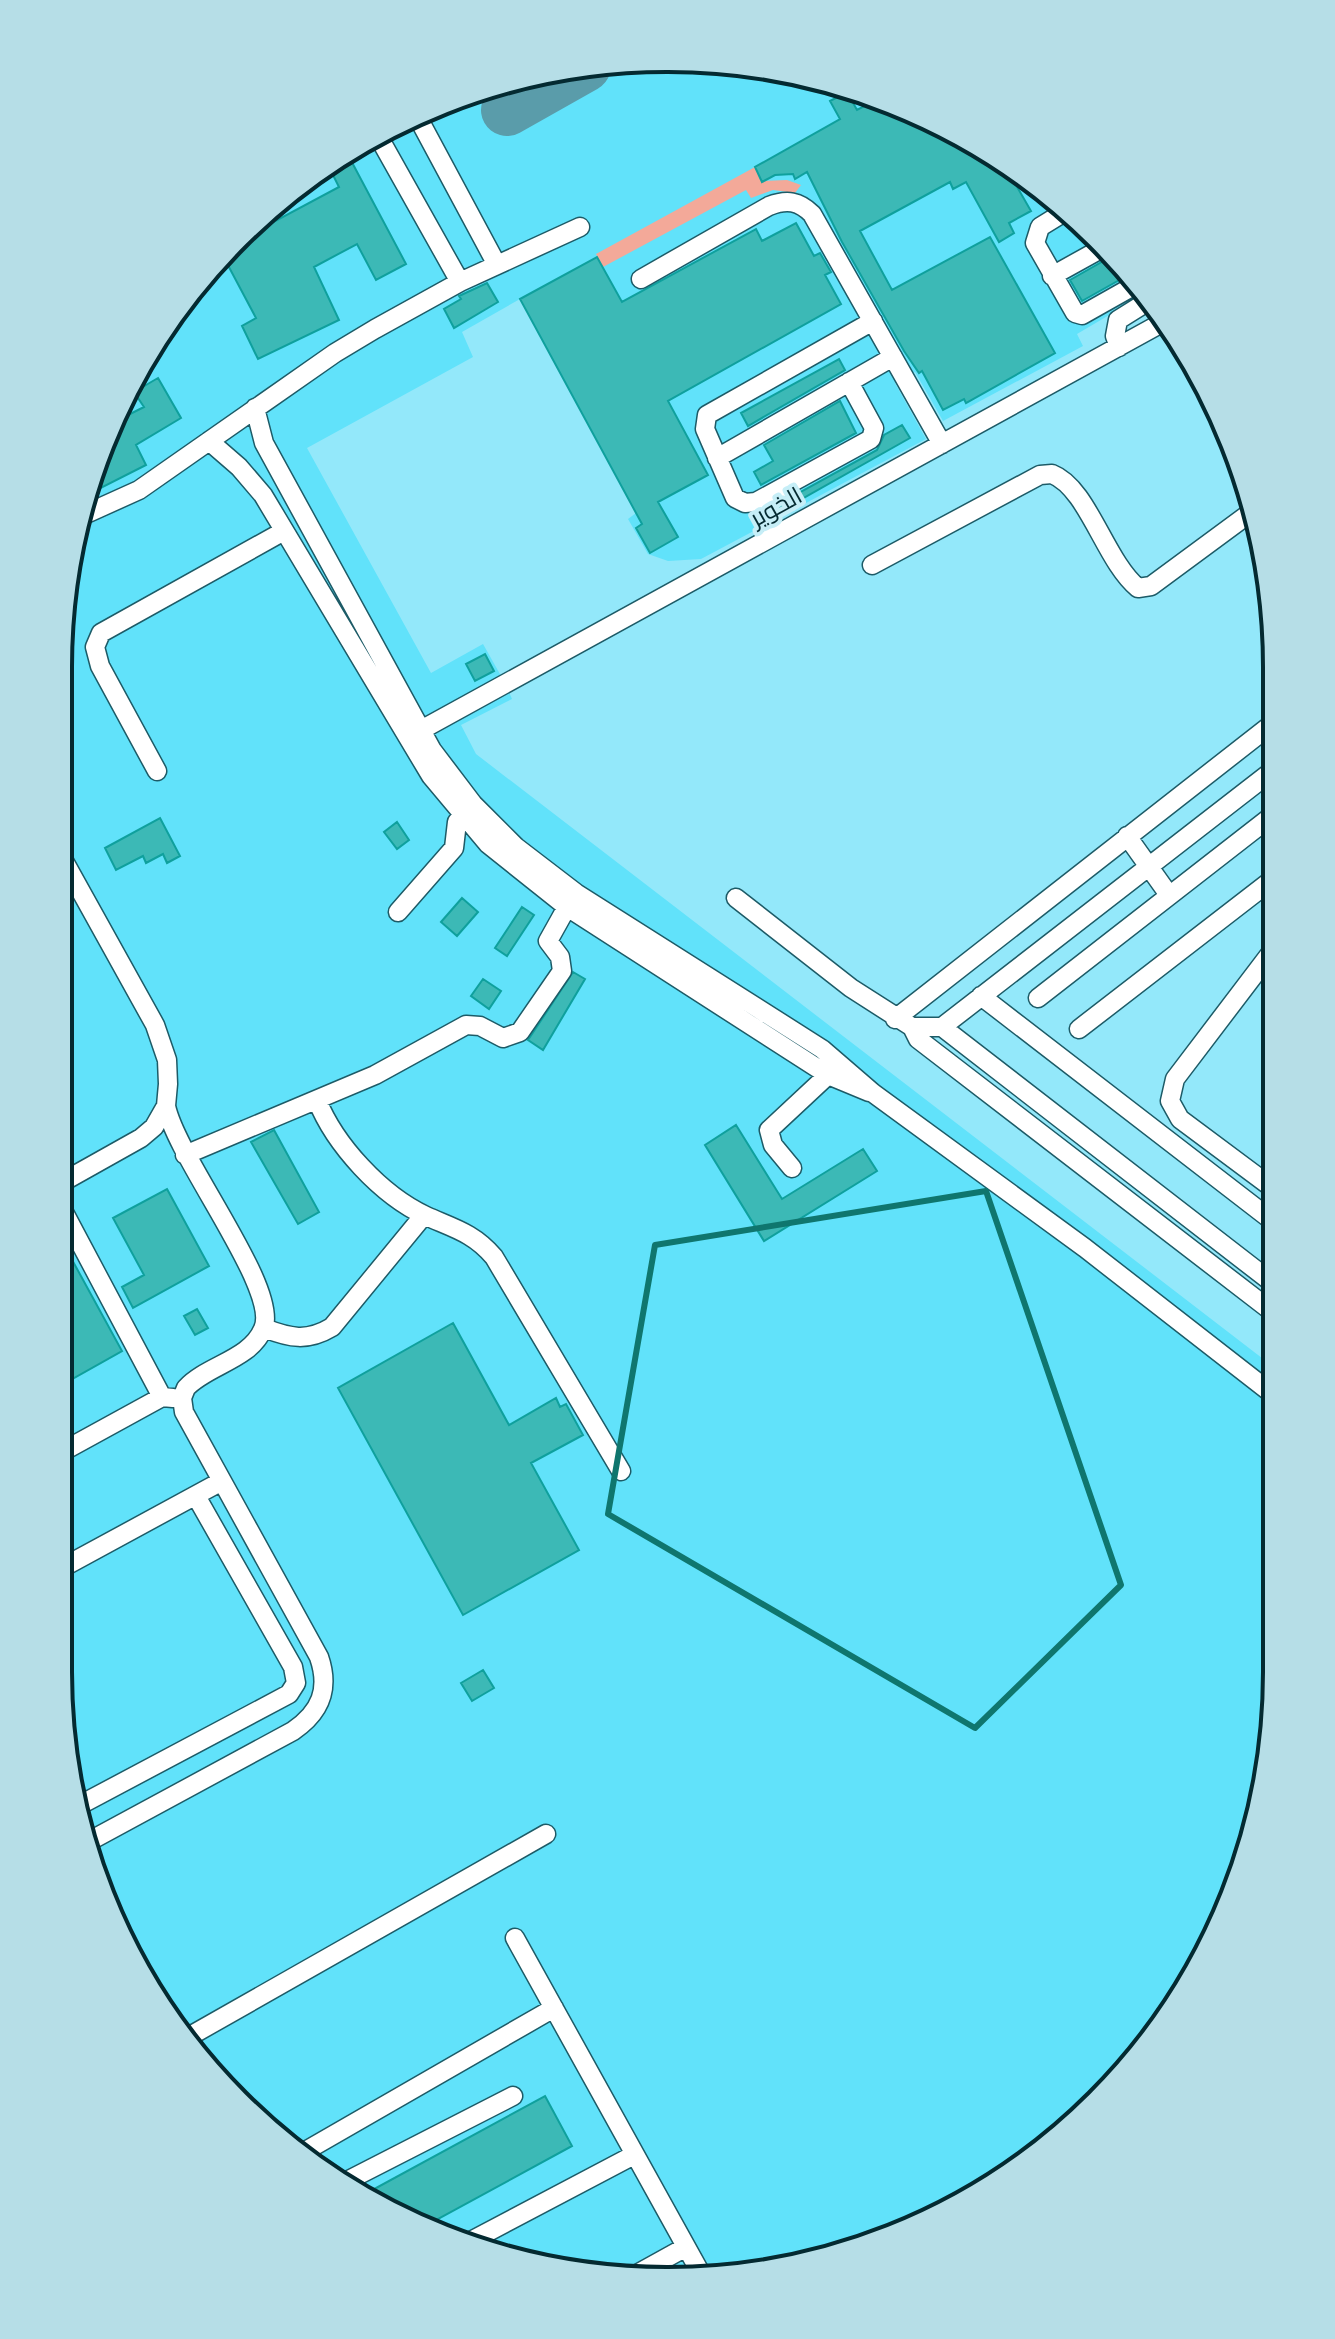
<svg xmlns="http://www.w3.org/2000/svg" width="1335" height="2339" font-family="'Varela Round',Cairo,sans-serif">
<rect width="100%" height="100%" fill="#93e8fa"/>
<path fill="#61e2fa" d="M628,59L748,63L864,91L973,140L1098,236L1145,294L1077,334L1083,346L943,421L915,372L895,383L926,439L701,559L668,561L648,554L628,519L636,513L520,299L462,332L473,357L307,448L431,673L483,644L505,683L512,699L461,725L476,754L1275,1368L1276,1711L1256,1830L1195,1977L1069,2130L900,2235L707,2280L509,2260L329,2178L184,2042L90,1867L58,1671L59,628L79,509L140,362L210,265L297,184L398,121L510,79Z"/>
<path fill="#f3a999" d="M755,167L763,181L787,180L801,185L795,193L773,190L751,198L746,190L603,267L596,254Z"/>
<g fill="none" stroke-linecap="round" stroke-linejoin="round">
<path stroke="#5a9caa" stroke-width="52" d="M507,110L585,66"/>
</g>
<path fill="#3cb9b6" stroke="#0fa09d" stroke-width="2" d="M847,92L857,110L880,98L973,140L1018,175L1012,178L1031,211L1009,223L1014,233L999,242L966,182L953,189L950,182L860,231L892,290L990,237L1055,353L966,403L964,399L943,410L922,371L919,373L904,351L842,242L807,172L795,179L793,174L775,175L762,182L755,167L840,119L830,101Z
M347,153L406,264L376,280L357,244L314,267L339,320L258,359L242,326L256,318L222,254L234,243L339,187L328,165Z
M796,223L814,256L820,253L831,272L825,275L841,304L668,401L708,475L658,502L678,537L650,553L636,528L642,524L520,299L597,257L622,302L756,229L762,241Z
M1114,255L1130,274L1082,301L1070,280Z
M487,283L498,302L454,328L444,309L461,299L459,296Z
M839,359L845,370L748,426L741,413Z
M158,378L181,418L136,445L146,465L85,496L116,421L144,407L134,392Z
M840,401L856,433L761,485L754,472L773,461L764,445Z
M902,425L910,438L777,513L773,507L877,450L884,435Z
M485,654L494,671L475,681L466,664Z
M160,818L180,856L167,863L163,854L146,863L143,856L116,870L105,848Z
M397,822L409,840L397,849L384,832Z
M462,898L478,912L457,936L441,922Z
M522,907L534,915L507,956L495,948Z
M573,972L585,979L543,1050L528,1040Z
M483,979L501,991L489,1009L471,996Z
M736,1125L782,1199L863,1149L877,1171L764,1241L705,1145Z
M274,1130L319,1212L298,1224L251,1142Z
M167,1189L209,1266L133,1308L122,1287L144,1275L113,1218Z
M59,1236L122,1351L58,1387Z
M197,1309L208,1328L195,1335L184,1316Z
M453,1323L509,1425L556,1398L560,1407L566,1404L583,1435L531,1463L579,1550L463,1615L338,1388Z
M483,1670L494,1688L472,1701L461,1683Z
M545,2096L572,2146L429,2224L365,2194Z"/>
<g fill="none" stroke-linecap="round" stroke-linejoin="round">
<g stroke="#1d5b67" stroke-width="21">
<path id="minor" d="M416,114L497,265
M377,134L460,282
M1066,211L1040,227L1035,243L1075,313L1082,315L1137,284
M1052,276L1106,246
M641,279L769,206C787,199 799,201 812,214L942,444
M1119,347L1115,336L1118,320L1150,300
M849,382L874,428L871,439L756,502L745,503L735,498L705,429L707,415L873,321
M255,408L264,443L432,750L473,804L516,847L576,893L822,1049L873,1093L1085,1248L1275,1396
M209,441L239,467L263,495L431,776L488,844L567,907L828,1075L869,1092
M717,458L893,357
M77,518L139,490L335,353L375,329L460,282L580,227
M872,565L1040,475L1052,474C1088,488 1105,561 1138,588L1151,586L1254,510
M412,735L1167,320
M157,771L100,666L95,647L101,633L284,531
M1127,836L1169,895
M736,898L851,988L912,1027L918,1039L1274,1313
M398,912L454,848L457,822L462,816
M1273,950L1175,1079L1170,1101L1180,1119L1274,1189
M981,996L1274,1222
M1038,998L1273,815
M895,1019L1272,724
M912,1027H942L1274,1284
M942,1027L1272,771
M1079,1029L1273,879
M317,1100C335,1145 381,1195 426,1216C453,1228 474,1233 494,1257L621,1471
M185,1155L375,1075L466,1025L480,1026L503,1038L520,1032L562,971L560,957L548,941L567,907
M792,1168L773,1145L769,1130L828,1075
M59,1184L141,1138L154,1127L166,1106L168,1084L167,1060L155,1025L59,852
M59,1203L162,1397
M264,1328C290,1338 307,1342 332,1327L424,1215
M58,1454L162,1397L173,1398
M58,1570L222,1481
M80,1805L289,1694L296,1683L293,1667L196,1496
M86,1843L293,1731C321,1712 330,1689 319,1657L184,1412L182,1398L186,1388C207,1365 250,1360 263,1329C281,1290 177,1159 166,1106
M515,1938L704,2279
M183,2040L546,1834
M302,2153L554,2008
M341,2184L513,2096
M469,2242L634,2155
M639,2273L686,2247"/>
</g>
<use href="#minor" stroke="#fff" stroke-width="18"/>
</g>
<path fill="none" stroke="#0f766e" stroke-width="6" stroke-linejoin="round" d="M986,1191L1121,1585L975,1728L608,1514L655,1245Z"/>
<g text-anchor="middle" stroke-width="8" stroke-linejoin="round" paint-order="stroke">
<g font-size="24" fill="#042a31" stroke="#c6eef7">
<text transform="translate(776 507) rotate(-29)" y="8">الخوير</text>
</g>
</g>
<path d="M0 0H1335V2339H0ZM667 72H668A595 595 0 0 1 1263 667V1672A595 595 0 0 1 668 2267H667A595 595 0 0 1 72 1672V667A595 595 0 0 1 667 72Z" fill="#b6dee7" fill-rule="evenodd"/>
<path fill="none" stroke="#042a31" stroke-width="4" d="M667 72H668A595 595 0 0 1 1263 667V1672A595 595 0 0 1 668 2267H667A595 595 0 0 1 72 1672V667A595 595 0 0 1 667 72Z"/>
</svg>
